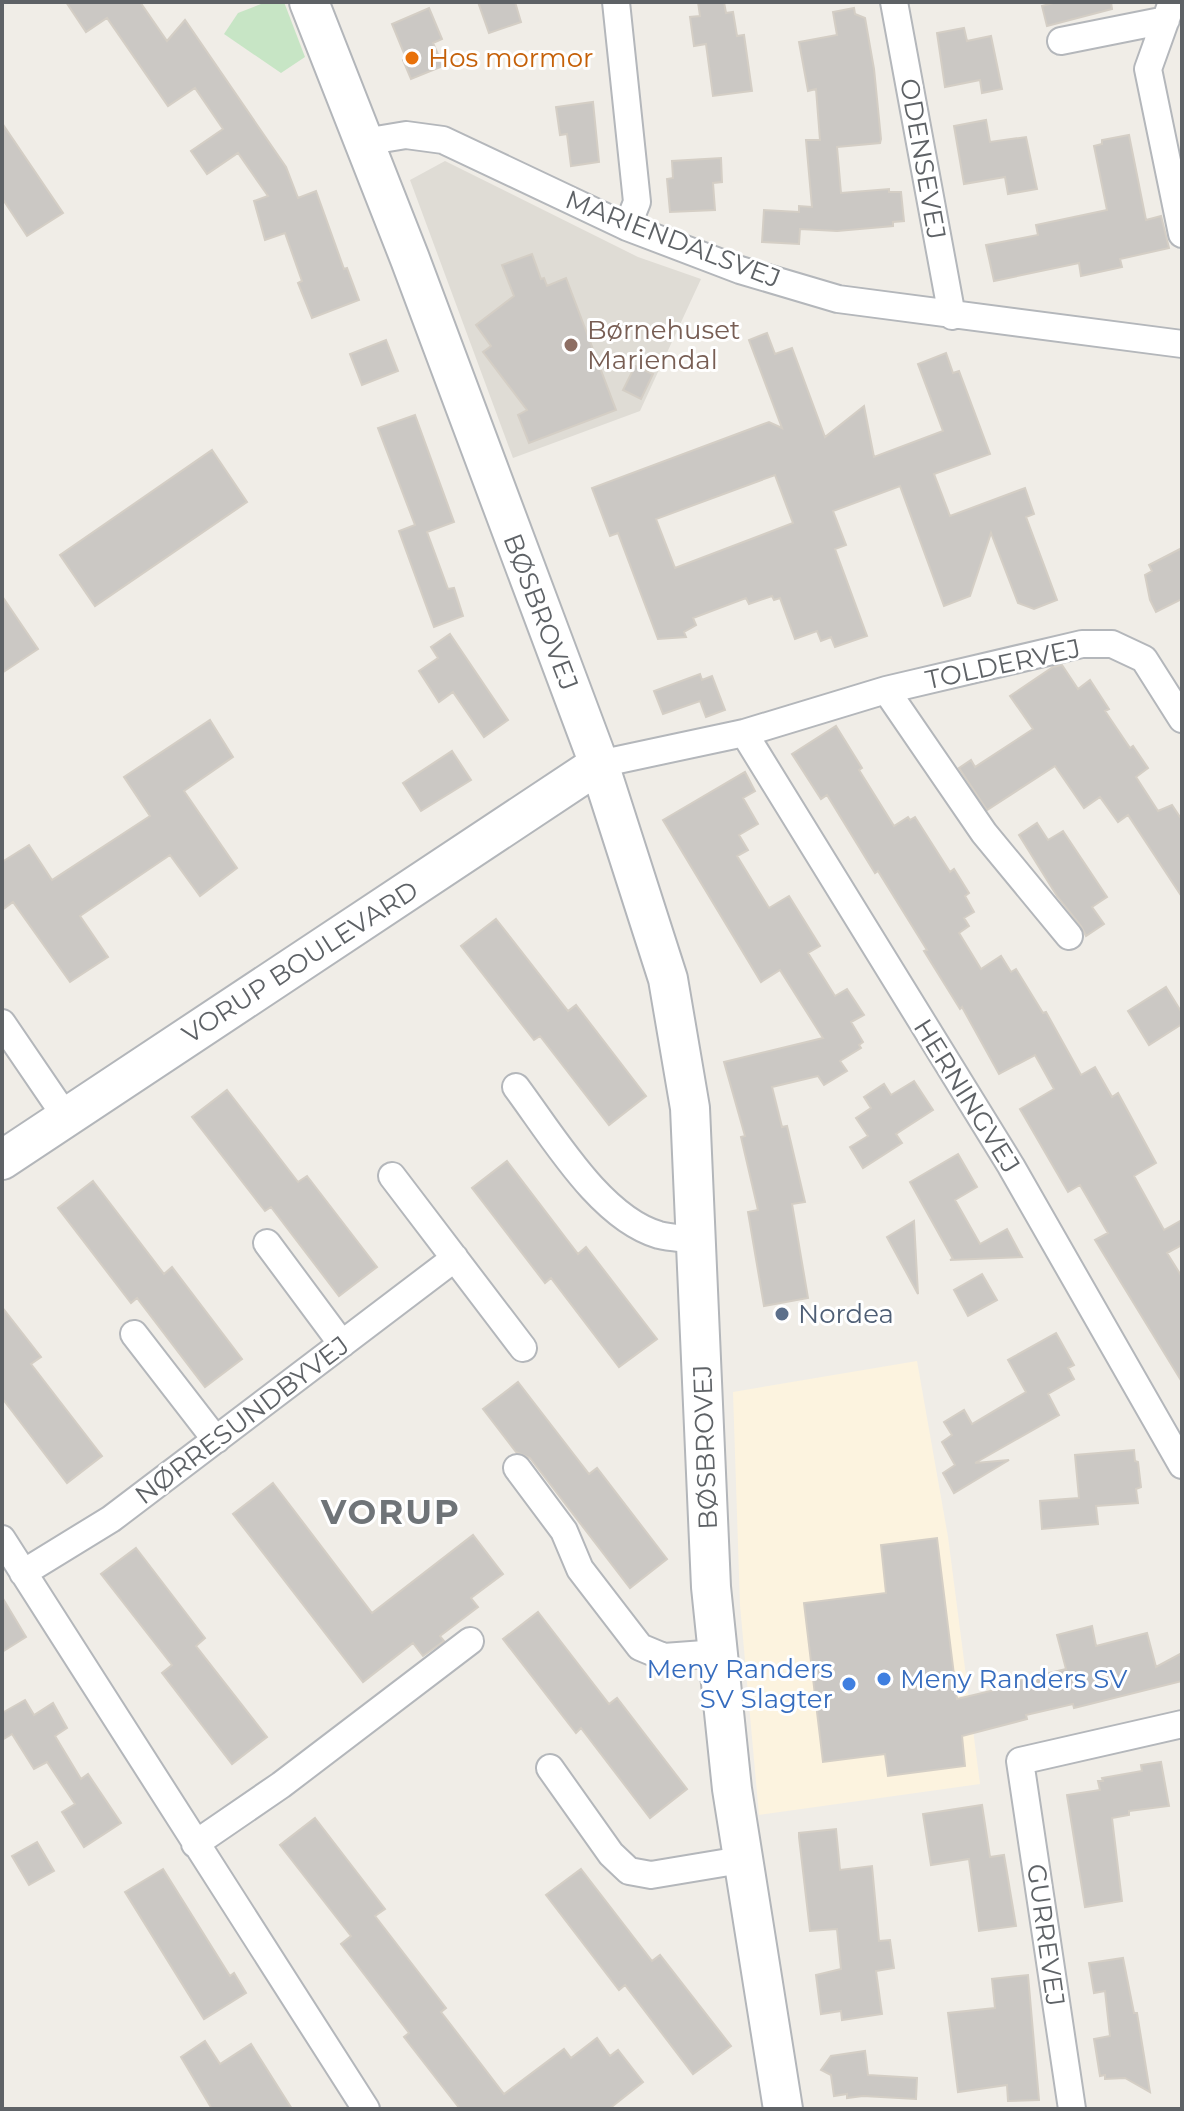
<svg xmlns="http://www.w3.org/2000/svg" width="1184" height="2111" font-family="Montserrat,sans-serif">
<rect width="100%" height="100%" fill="#f0ede7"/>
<path fill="#fcf3df" d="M917,1361L948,1537L980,1784L759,1815L740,1605L733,1392Z"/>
<path fill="#dfdcd5" d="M445,161L638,257L701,279L640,411L513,458L410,180Z"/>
<path fill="#c7e5c5" d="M266,2H284L305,57L281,73L224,34L238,13Z"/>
<path fill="#cbc8c4" stroke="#d4cec5" stroke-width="2" fill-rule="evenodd" d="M66,2H140L167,41L185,20L286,167L298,198L316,191L344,269L347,268L359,300L312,318L298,283L302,281L285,233L265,240L254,201L268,196L238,153L207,174L191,151L223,129L195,88L168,106L107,18L86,32Z
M478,2H515L521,22L489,33Z
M698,2H724L726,13L733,12L737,36L744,35L752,91L713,96L706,44L694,46L690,17L700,16Z
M1057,2H1111L1112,9L1047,26L1042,6Z
M429,8L442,39L433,43L443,66L411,79L403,60L406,58L392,24Z
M854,8L855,14L865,18L874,69L881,139L880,143L837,147L841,193L889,189V192H901L904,221L893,222V226L837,231L800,229L799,244L762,242L764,210L799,212V206L812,207L806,140H820L816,89L808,91L799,42L837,35L833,12Z
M964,28L967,41L991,36L1002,89L982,93L980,80L945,87L937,33Z
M593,102L599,162L571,166L567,134L560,135L556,107Z
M986,120L990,142L1026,137L1037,189L1008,194L1005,177L964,184L954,126Z
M2,123L63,213L27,236L2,198Z
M1129,135L1146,220L1161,216L1169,248L1120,259L1122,267L1081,276L1079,263L994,281L986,245L1038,235L1036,225L1107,210L1094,146L1102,144V140Z
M721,158L722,182L713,183L715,210L670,212L667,179L673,178L672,161Z
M532,254L541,279L544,278L547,286L566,278L616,410L529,443L518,415L527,410L483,352L491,346L476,325L514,296L502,265Z
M767,333L775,354L792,348L825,437L864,406L874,457L943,431L918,364L946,353L953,373L959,371L990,454L934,474L950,516L1025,488L1034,514L1026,517L1057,600L1034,609L1018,603L991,533L970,596L944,606L900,486L833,511L846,545L835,549L867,636L835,647L831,637L821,641L817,631L795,639L780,598L774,600L772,596L749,604L746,598L693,618L696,625L684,632L686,637L658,639L618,533L610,536L592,488L769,422L782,428L749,340ZM775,475L793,523L675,568L656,519Z
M386,340L398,371L362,385L350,354Z
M635,366L653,374L641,399L623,390Z
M415,415L454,522L427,532L448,589L454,588L463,616L434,627L399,531L415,525L378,428Z
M212,450L247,502L95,606L60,555Z
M1182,548V599L1156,612L1150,600L1145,575L1152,571L1149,565Z
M2,596L38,649L2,673Z
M450,634L508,720L484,737L453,692L439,702L419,671L438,658L431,647Z
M1062,665L1078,689L1090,680L1109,709L1105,711L1130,748L1133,746L1148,768L1136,777L1158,811L1172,805L1182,820V897L1128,815L1118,822L1100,797L1084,808L1055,766L987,810L959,768L971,760L975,767L1033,729L1010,696L1053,667Z
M700,674L702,680L712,676L725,710L706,717L700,701L663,714L654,691Z
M210,720L233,757L184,791L237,868L200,896L170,855L80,916L108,957L70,982L13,902L2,910V862L29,845L52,880L150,816L124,777Z
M836,726L862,768L859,770L894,826L908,817L910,820L915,817L950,872L954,869L969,893L965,896L974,912L964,918L969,926L959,933L981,969L1001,956L1011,972L1016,969L1043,1013L1046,1012L1081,1075L1095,1067L1112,1097L1118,1093L1156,1163L1134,1176L1164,1230L1182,1220V1245L1167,1253L1182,1277V1382L1095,1240L1108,1233L1080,1185L1068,1192L1020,1109L1054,1089L1035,1055L999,1074L962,1007L960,1009L924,951L927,950L878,871L875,873L827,795L821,799L792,754Z
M452,751L471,780L421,811L403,783Z
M745,772L755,791L743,798L758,824L739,835L748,850L737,856L769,908L789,896L820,946L808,953L835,996L847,989L864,1015L851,1022L863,1042L859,1045L861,1048L840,1061L847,1071L824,1085L818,1076L772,1087L782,1127L787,1126L805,1202L792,1204L808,1298L764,1306L748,1212L758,1210L741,1137L745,1136L724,1062L823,1038L780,970L761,982L663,820Z
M1037,823L1048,840L1063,831L1107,897L1092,907L1104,924L1086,936L1081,926L1057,896L1019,835Z
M496,919L568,1011L576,1005L646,1096L609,1125L540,1036L534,1040L461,946Z
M1166,987L1182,1013V1024L1149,1045L1128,1011Z
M914,1081L933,1110L896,1134L902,1143L863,1168L850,1147L868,1136L856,1118L871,1108L864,1097L884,1084L891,1095Z
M227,1090L298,1182L307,1176L377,1267L339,1296L271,1207L265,1211L192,1117Z
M958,1154L977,1187L955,1200L980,1244L1007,1229L1022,1257L950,1260L953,1259L910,1182Z
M507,1161L578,1254L586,1247L657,1339L619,1367L551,1278L545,1283L472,1188Z
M93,1181L164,1274L172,1267L242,1359L205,1387L137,1298L131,1303L58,1208Z
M914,1221L918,1294L887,1237Z
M982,1274L997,1300L968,1316L954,1290Z
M2,1307L41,1357L31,1364L102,1456L67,1483L2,1398Z
M1056,1333L1074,1365L1068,1368L1074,1379L1048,1394L1059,1415L975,1463L1009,1460L954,1493L943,1473L955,1465L942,1442L952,1435L944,1422L964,1410L972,1424L1026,1392L1008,1360Z
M518,1382L589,1474L597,1468L667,1559L630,1588L530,1458L516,1452L483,1409Z
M1134,1450L1135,1461L1138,1462L1141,1487L1136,1489L1138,1503L1096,1506L1098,1524L1042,1529L1040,1501L1079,1498L1075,1455Z
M273,1483L372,1613L473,1535L503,1574L471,1598L478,1607L440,1636L444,1641L423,1656L413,1643L363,1682L233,1514Z
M937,1538L957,1699L999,1689V1685L1066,1669L1057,1635L1092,1626L1096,1646L1147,1633L1156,1667L1182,1653V1681L1074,1708L1073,1704L1026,1715L1027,1719L962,1736L965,1766L888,1776L885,1754L823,1762L804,1603L886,1593L881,1545Z
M136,1548L205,1638L196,1646L267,1737L232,1764L162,1673L172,1665L101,1574Z
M2,1597L26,1637L2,1652Z
M538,1612L609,1704L617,1698L687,1789L650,1818L581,1728L576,1733L503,1639Z
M25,1700L34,1715L53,1703L67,1728L55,1736L81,1779L88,1774L121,1823L84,1847L62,1812L75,1804L47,1762L34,1769L12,1734L2,1740V1713Z
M1161,1762L1169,1806L1129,1811V1815L1112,1818L1122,1901L1085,1907L1067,1795L1100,1790L1098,1781H1103L1102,1778L1142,1771L1141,1765Z
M982,1805L990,1857L1004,1855L1016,1926L979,1931L969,1859L931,1865L923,1814Z
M315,1818L385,1909L375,1916L446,2008L441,2012L504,2094L564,2049L571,2058L597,2038L610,2056L618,2050L643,2082L609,2109H460L404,2037L409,2033L341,1944L351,1936L280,1845Z
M836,1829L840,1870L872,1866L879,1941L890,1940L894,1968L876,1971L882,2014L842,2020L841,2011L821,2014L816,1975L841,1969L837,1929L810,1931L799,1837V1833Z
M37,1842L54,1871L29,1885L12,1856Z
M163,1869L230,1976L234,1973L246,1993L204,2019L125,1892Z
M581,1869L652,1961L660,1955L731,2046L693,2074L625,1985L619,1990L546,1895Z
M1123,1958L1134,2013H1137L1150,2092L1125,2078L1105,2079V2075L1100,2076L1094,2039L1110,2036L1105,1991L1094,1993L1089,1963Z
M1028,1975L1039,2100L1008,2101L1007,2085L958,2092L948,2013L995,2008L992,1979Z
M205,2041L220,2064L251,2044L292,2109H212L181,2057Z
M865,2051L868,2075L917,2078L916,2099L863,2096L847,2098V2094L834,2096L831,2075L821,2070L831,2056Z"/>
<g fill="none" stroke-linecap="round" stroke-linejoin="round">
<g stroke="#b4b7bb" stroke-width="30">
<path id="street" d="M616,2L637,202L627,227
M894,2L952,316
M1172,2L1148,69L1182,234
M1061,41L1166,20
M364,142L406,135L443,140L627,227L740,270L838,299L1182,344
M886,690L984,833L1069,936
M744,733L1011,1166L1182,1465
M599,764L744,733L886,690L1082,644H1112L1144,659L1182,719
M2,1023L66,1117
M516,1087C552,1135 600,1218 659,1235C671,1238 684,1238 696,1240
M392,1176L523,1348
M267,1243L342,1344
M134,1334L216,1440
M517,1468L564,1531L580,1569L640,1647L664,1657L718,1653
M2,1539L366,2109
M23,1573L111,1519L455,1258
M550,1768L611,1854L629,1871L651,1875L741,1860
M195,1844L281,1785L470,1641
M1072,2109L1020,1761L1182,1724"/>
</g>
<g stroke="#b3b6ba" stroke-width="42">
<path id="secondary" d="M309,2L410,259L599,764L668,979L690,1108L711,1587L732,1789L783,2109
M2,1160L599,764"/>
</g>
<use href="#street" stroke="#fff" stroke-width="26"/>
<use href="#secondary" stroke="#fff" stroke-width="38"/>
</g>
<circle fill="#e8710a" stroke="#fff" stroke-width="3" cx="412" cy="58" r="8"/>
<circle fill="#8d6e63" stroke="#fff" stroke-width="3" cx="571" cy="345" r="8"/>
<circle fill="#5c6f8a" stroke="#fff" stroke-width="3" cx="782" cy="1314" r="8"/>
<g fill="#3f7fe0" stroke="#fff" stroke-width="3">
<circle cx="884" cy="1679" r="8"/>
<circle cx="849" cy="1684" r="8"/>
</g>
<g text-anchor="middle" stroke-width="6" stroke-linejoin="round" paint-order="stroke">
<g font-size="26" fill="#c56008" stroke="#fff" text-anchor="start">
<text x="428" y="67">Hos mormor</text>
</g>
<g font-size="26" fill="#5e6266" stroke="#fff">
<text transform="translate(923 159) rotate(80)" y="9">ODENSEVEJ</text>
<text transform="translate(673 239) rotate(21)" y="9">MARIENDALSVEJ</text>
<text transform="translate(541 612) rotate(69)" y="9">BØSBROVEJ</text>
<text transform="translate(1003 664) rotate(-12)" y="9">TOLDERVEJ</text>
<text transform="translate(300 962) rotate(-33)" y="9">VORUP BOULEVARD</text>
<text transform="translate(967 1096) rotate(58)" y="9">HERNINGVEJ</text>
<text transform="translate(242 1420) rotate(-37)" y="9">NØRRESUNDBYVEJ</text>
<text transform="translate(705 1447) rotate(-92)" y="9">BØSBROVEJ</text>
<text transform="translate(1046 1935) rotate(82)" y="9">GURREVEJ</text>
</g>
<g font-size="26" fill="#785e54" stroke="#fff" text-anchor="start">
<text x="587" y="339">Børnehuset<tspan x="587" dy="30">Mariendal</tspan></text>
</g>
<g font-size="26" fill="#4e5e75" stroke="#fff" text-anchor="start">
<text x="798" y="1323">Nordea</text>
</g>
<g font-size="26" fill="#366cbe" stroke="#fff" text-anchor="end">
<text x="833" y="1678">Meny Randers<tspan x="833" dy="30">SV Slagter</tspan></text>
<text x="900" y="1688" text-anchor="start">Meny Randers SV</text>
</g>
<g font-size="34" font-weight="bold" letter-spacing="2" fill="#6f7478" stroke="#fff">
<text x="391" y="1524">VORUP</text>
</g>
</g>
<rect width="1184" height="2111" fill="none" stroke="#5e6266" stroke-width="8"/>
</svg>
